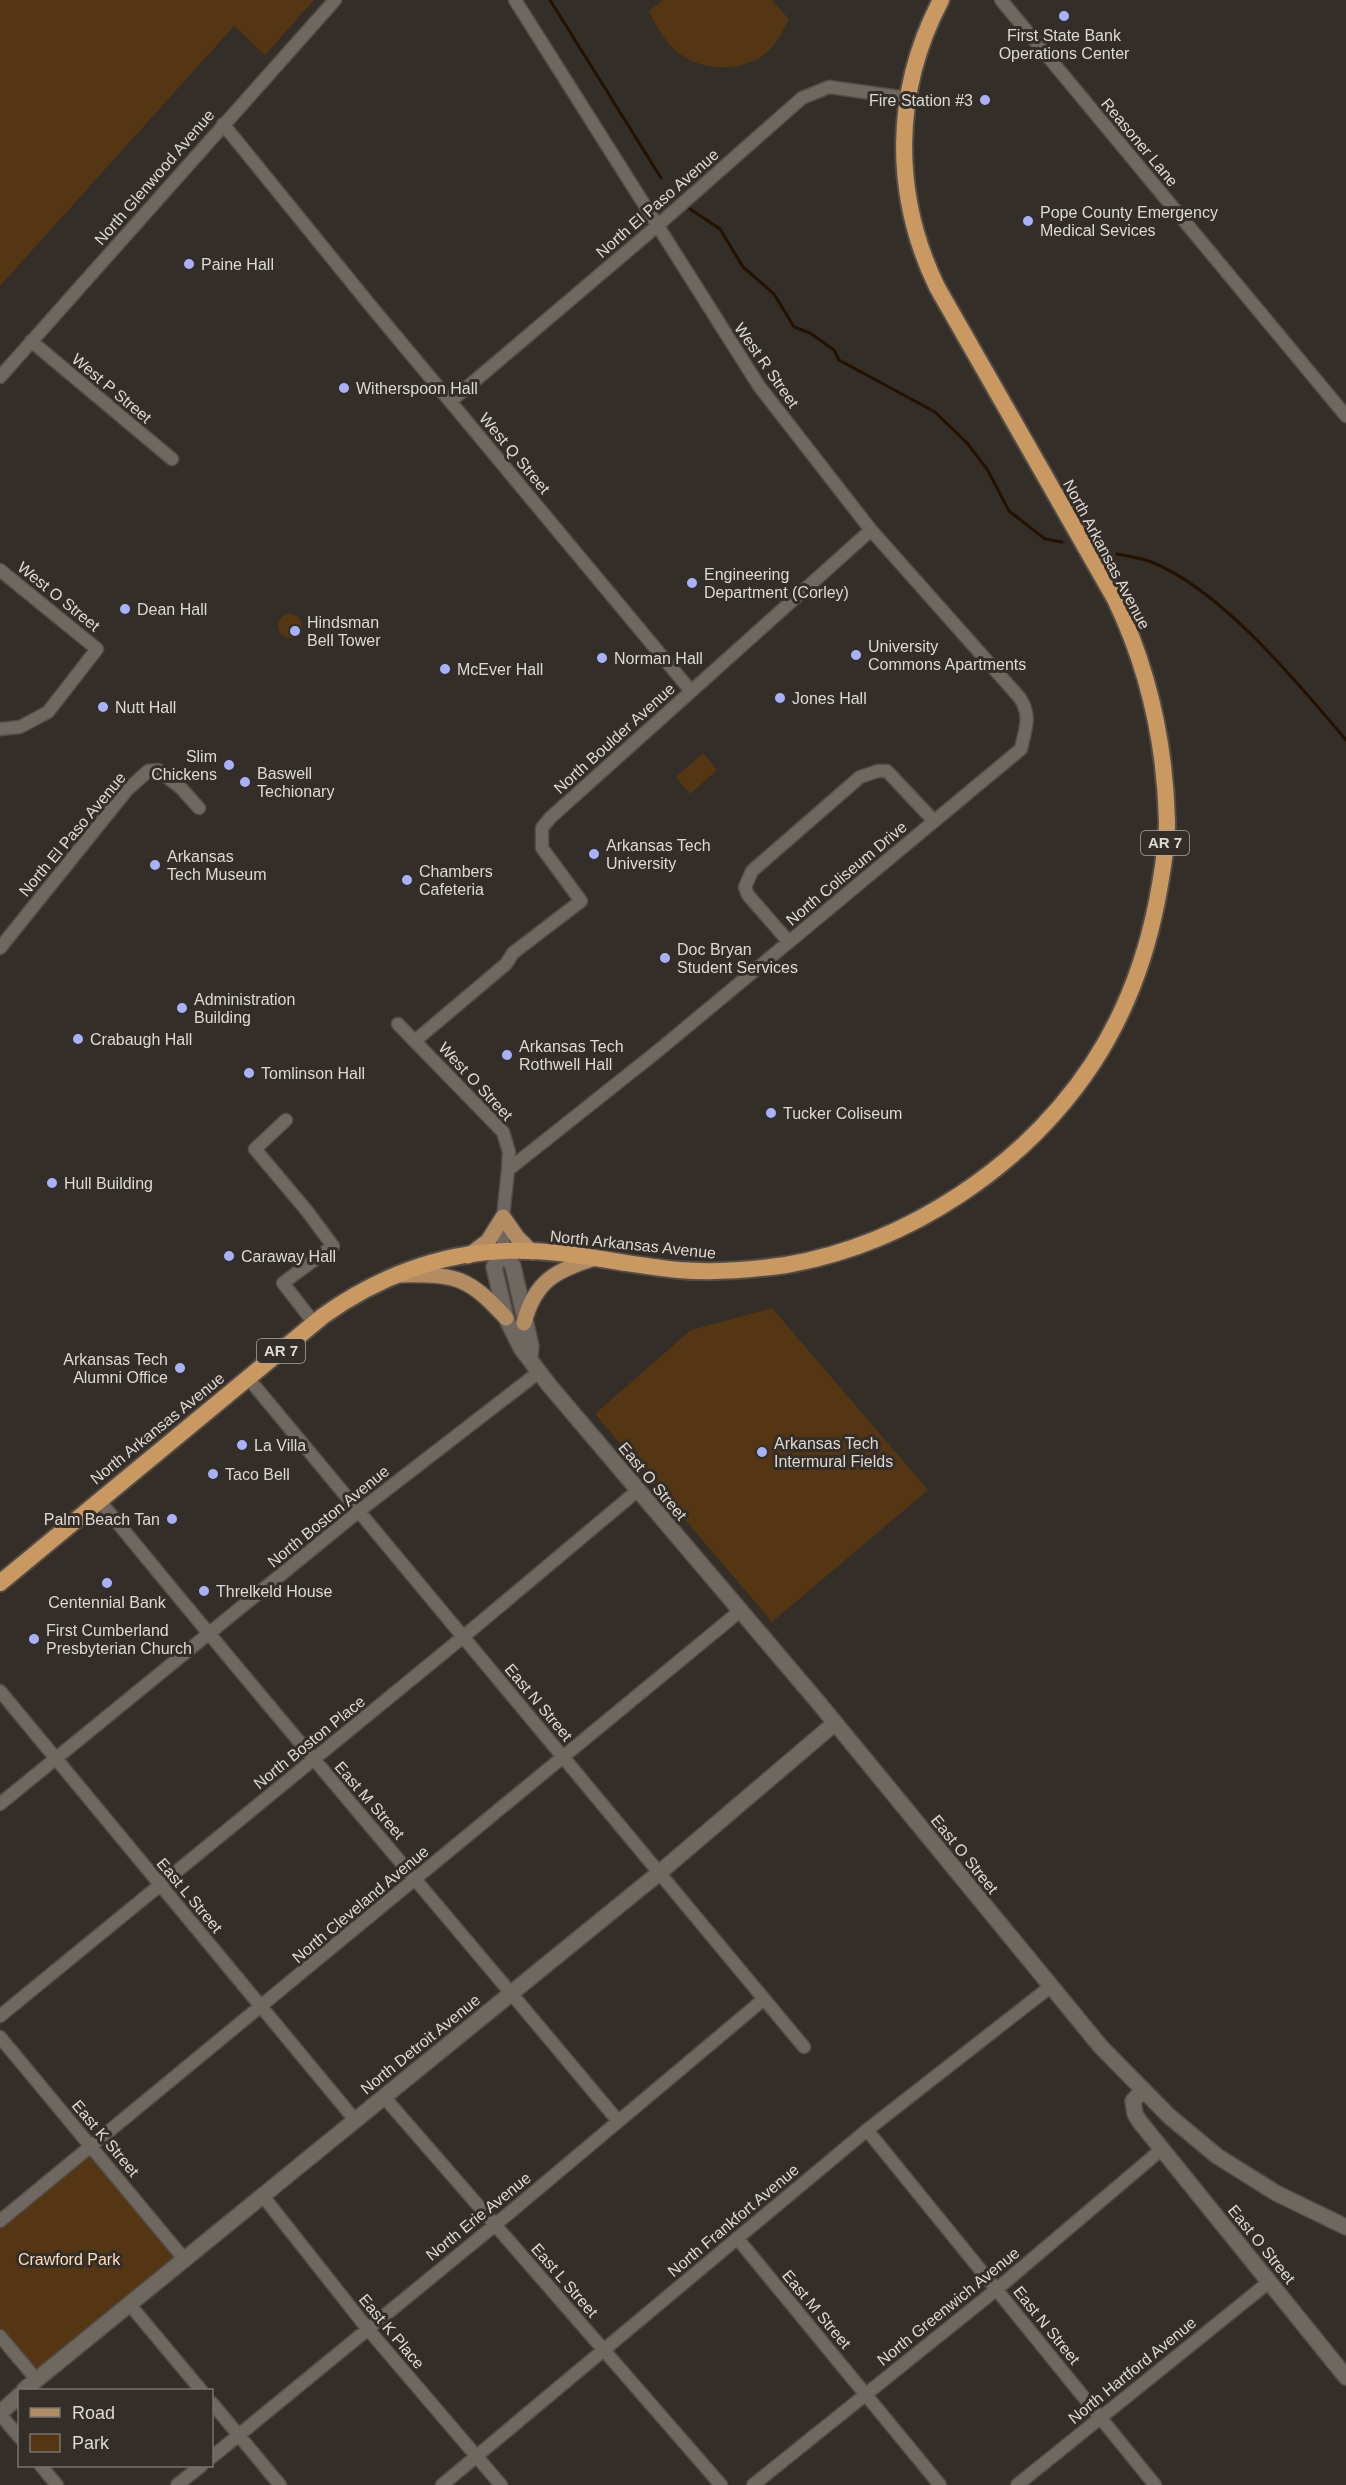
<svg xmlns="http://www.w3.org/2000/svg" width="1346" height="2485" font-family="Helvetica,sans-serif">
<rect width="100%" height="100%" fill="#342e29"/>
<path fill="#543612" d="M0,0H314L265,55L234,26L0,286Z
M663,0H772L789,19C784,28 779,39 772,47C752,70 712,73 686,58C669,48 657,29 649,11Z
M278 626a12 12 0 1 1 24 0a12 12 0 1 1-24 0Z
M703,753L717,770L690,794L676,777Z
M772,1308L928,1490L772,1622L595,1414L691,1330Z
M89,2153L177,2258L38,2374L0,2328V2227Z"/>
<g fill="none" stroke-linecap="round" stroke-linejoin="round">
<path stroke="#241200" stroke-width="3" d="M550,0L661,178
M690,209L720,229L743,267L774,294L794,327L810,333L834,350L839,360L935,412L967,443L987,469L1009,511L1045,539L1062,542
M1117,554C1128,556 1139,558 1149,561C1220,588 1297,682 1346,740"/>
<g stroke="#524d48" stroke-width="15">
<path id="minor" d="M1001,0L1346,416
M223,124L370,305L691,691
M31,341L172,459
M0,377L335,0
M451,401L657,226L802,98L829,87L907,98
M0,570L97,649L48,712L20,727L0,729
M789,942L748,895L745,887L752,871L860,777L878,771H887L934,821
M0,948L127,790L148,771L158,770L181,788L199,808
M398,1024L503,1132L509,1152L508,1170
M416,1040L506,964L513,953L581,901L542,848V828L550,818L871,530
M286,1120L255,1149L307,1211L333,1246L283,1283L314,1323
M503,1251V1217L508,1170L659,1050L1021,749C1025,729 1032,717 1020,698L871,530L759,386L515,0
M248,1378L804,2047
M99,1500C269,1709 445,1913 618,2121
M0,1691L355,2120
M0,1804L359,1511L539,1372
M0,2016L463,1637L637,1491
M0,2037L185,2260
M384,2097L721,2485
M867,2130L1155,2485
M262,2195L367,2328L501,2485
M0,2221L740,1611
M737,2238L940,2485
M130,2305L201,2390
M0,2336L36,2379
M212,2403L280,2485
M0,2414L20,2438
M212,2457L495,2225L764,1999
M41,2466L57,2485
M177,2485L201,2466
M442,2485L867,2130L1050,1987
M753,2485L997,2289L1162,2149
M1017,2485L1269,2282"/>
</g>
<g stroke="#524d48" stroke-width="18">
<path id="tertiary" d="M530,1357L531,1346L513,1266L503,1251L494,1267L506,1318L521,1348L549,1385L818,1702L1101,2047L1169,2116L1217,2156L1276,2193L1346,2227
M1143,2090L1133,2101L1135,2114L1140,2122L1346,2377
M24,2390L659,1873L835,1723
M0,2413L20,2395"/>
</g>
<g stroke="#524d48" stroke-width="18">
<path id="primary" d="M468,1256L488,1241L503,1217L517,1237L532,1252
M401,1275C457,1274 468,1277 506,1318
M524,1323C535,1280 556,1271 595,1258"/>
</g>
<g stroke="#524d48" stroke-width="20">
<path id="trunk" d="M0,1583L323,1316C376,1278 439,1253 505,1251C563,1248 621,1265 679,1270C714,1273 751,1270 786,1265C908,1244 1025,1166 1093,1063C1125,1014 1146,957 1157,901C1162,875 1167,847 1167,821C1165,742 1149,670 1115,599L937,287C892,194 893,91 941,0"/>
</g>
<use href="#minor" stroke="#6e6861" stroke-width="12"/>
<use href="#tertiary" stroke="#6e6861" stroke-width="15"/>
<use href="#primary" stroke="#b38d61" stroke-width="15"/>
<use href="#trunk" stroke="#ca9961" stroke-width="16"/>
</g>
<g fill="#a7b1fc" stroke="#342e29" stroke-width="2">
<circle cx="1064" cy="16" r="6"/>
<circle cx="985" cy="100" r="6"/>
<circle cx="1028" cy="221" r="6"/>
<circle cx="189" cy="264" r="6"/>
<circle cx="344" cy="388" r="6"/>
<circle cx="692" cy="583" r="6"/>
<circle cx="125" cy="609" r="6"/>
<circle cx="295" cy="631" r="6"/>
<circle cx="856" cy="655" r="6"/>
<circle cx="602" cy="658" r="6"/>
<circle cx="445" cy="669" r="6"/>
<circle cx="780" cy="698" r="6"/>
<circle cx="103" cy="707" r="6"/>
<circle cx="229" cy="765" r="6"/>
<circle cx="245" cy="782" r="6"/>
<circle cx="594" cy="854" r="6"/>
<circle cx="155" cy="865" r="6"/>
<circle cx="407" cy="880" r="6"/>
<circle cx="665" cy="958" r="6"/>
<circle cx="182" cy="1008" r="6"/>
<circle cx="78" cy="1039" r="6"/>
<circle cx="507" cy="1055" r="6"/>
<circle cx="249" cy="1073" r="6"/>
<circle cx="771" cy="1113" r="6"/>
<circle cx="52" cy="1183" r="6"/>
<circle cx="229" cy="1256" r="6"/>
<circle cx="180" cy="1368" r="6"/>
<circle cx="242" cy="1445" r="6"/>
<circle cx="762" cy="1452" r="6"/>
<circle cx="213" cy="1474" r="6"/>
<circle cx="172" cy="1519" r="6"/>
<circle cx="107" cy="1583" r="6"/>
<circle cx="204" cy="1591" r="6"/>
<circle cx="34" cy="1639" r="6"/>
</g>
<g text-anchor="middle" stroke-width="6" stroke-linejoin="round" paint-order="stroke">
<g fill="#342e29" stroke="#aaa6a2" stroke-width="1.5">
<rect x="1141" y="831" width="48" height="24" rx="4.5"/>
<rect x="257" y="1339" width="48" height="24" rx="4.5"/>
</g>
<g font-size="15" font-weight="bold" fill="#ddd9d6">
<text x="1165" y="848">AR 7</text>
<text x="281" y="1356">AR 7</text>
</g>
<g font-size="16" fill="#ddd9d6" stroke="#342e29" text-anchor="start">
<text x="1064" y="41" text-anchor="middle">First State Bank<tspan x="1064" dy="18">Operations Center</tspan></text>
<text x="973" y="106" text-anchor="end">Fire Station #3</text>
<text x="1040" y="218">Pope County Emergency<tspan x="1040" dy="18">Medical Sevices</tspan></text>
<text x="201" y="270">Paine Hall</text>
<text x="356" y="394">Witherspoon Hall</text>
<text x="704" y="580">Engineering<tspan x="704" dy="18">Department (Corley)</tspan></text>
<text x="137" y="615">Dean Hall</text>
<text x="307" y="628">Hindsman<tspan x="307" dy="18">Bell Tower</tspan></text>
<text x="868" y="652">University<tspan x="868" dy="18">Commons Apartments</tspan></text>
<text x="614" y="664">Norman Hall</text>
<text x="457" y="675">McEver Hall</text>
<text x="792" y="704">Jones Hall</text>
<text x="115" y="713">Nutt Hall</text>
<text x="217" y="762" text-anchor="end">Slim<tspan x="217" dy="18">Chickens</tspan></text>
<text x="257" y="779">Baswell<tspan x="257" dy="18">Techionary</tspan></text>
<text x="606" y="851">Arkansas Tech<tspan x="606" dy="18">University</tspan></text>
<text x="167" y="862">Arkansas<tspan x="167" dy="18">Tech Museum</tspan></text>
<text x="419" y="877">Chambers<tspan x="419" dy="18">Cafeteria</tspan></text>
<text x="677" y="955">Doc Bryan<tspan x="677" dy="18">Student Services</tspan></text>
<text x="194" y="1005">Administration<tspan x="194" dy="18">Building</tspan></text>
<text x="90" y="1045">Crabaugh Hall</text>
<text x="519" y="1052">Arkansas Tech<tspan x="519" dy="18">Rothwell Hall</tspan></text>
<text x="261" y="1079">Tomlinson Hall</text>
<text x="783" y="1119">Tucker Coliseum</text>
<text x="64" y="1189">Hull Building</text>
<text x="241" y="1262">Caraway Hall</text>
<text x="168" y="1365" text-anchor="end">Arkansas Tech<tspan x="168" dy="18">Alumni Office</tspan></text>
<text x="774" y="1449">Arkansas Tech<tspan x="774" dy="18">Intermural Fields</tspan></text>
<text x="254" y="1451">La Villa</text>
<text x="225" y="1480">Taco Bell</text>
<text x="160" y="1525" text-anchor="end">Palm Beach Tan</text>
<text x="216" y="1597">Threlkeld House</text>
<text x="107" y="1608" text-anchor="middle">Centennial Bank</text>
<text x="46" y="1636">First Cumberland<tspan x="46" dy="18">Presbyterian Church</tspan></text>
</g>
<g font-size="16" fill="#ddd9d6" stroke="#342e29">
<text transform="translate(1140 142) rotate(50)" y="6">Reasoner Lane</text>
<text transform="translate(154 177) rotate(-49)" y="6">North Glenwood Avenue</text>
<text transform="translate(657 203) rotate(-41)" y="6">North El Paso Avenue</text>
<text transform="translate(767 365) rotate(55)" y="6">West R Street</text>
<text transform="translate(112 388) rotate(40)" y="6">West P Street</text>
<text transform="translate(515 453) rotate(50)" y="6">West Q Street</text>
<text transform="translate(1107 554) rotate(62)" y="6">North Arkansas Avenue</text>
<text transform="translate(59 596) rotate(39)" y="6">West O Street</text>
<text transform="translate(614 738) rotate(-42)" y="6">North Boulder Avenue</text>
<text transform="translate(72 834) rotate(-50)" y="6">North El Paso Avenue</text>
<text transform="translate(846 873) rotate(-40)" y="6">North Coliseum Drive</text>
<text transform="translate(476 1081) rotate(47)" y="6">West O Street</text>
<text transform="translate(633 1244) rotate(6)" y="6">North Arkansas Avenue</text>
<text transform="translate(157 1428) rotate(-39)" y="6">North Arkansas Avenue</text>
<text transform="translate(653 1481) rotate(50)" y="6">East O Street</text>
<text transform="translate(328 1516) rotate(-39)" y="6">North Boston Avenue</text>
<text transform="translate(539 1702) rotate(50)" y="6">East N Street</text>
<text transform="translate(309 1742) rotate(-39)" y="6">North Boston Place</text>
<text transform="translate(370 1800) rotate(49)" y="6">East M Street</text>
<text transform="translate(965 1854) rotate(51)" y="6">East O Street</text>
<text transform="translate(190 1895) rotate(50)" y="6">East L Street</text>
<text transform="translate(360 1904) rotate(-40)" y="6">North Cleveland Avenue</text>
<text transform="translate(420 2044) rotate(-39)" y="6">North Detroit Avenue</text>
<text transform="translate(106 2138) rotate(50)" y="6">East K Street</text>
<text transform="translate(478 2216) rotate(-39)" y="6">North Erie Avenue</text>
<text transform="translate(733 2220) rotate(-40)" y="6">North Frankfort Avenue</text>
<text transform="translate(1262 2244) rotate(51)" y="6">East O Street</text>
<text transform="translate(565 2280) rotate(49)" y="6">East L Street</text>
<text transform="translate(948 2306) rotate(-39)" y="6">North Greenwich Avenue</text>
<text transform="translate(817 2309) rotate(50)" y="6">East M Street</text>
<text transform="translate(1047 2325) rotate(51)" y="6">East N Street</text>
<text transform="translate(392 2331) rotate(50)" y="6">East K Place</text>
<text transform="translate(1132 2370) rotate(-39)" y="6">North Hartford Avenue</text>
</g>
<g font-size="16" fill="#feddbb" stroke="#342e29">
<text x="69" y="2265">Crawford Park</text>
</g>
</g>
<rect x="18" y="2389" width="195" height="78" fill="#342e29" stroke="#78726e" stroke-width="1.5"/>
<rect x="30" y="2408" width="30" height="9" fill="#b38d61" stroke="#78726e" stroke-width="1.5"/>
<text x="72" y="2419" font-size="18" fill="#ddd9d6">Road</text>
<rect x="30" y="2434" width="30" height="18" fill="#543612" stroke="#78726e" stroke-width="1.5"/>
<text x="72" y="2449" font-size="18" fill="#ddd9d6">Park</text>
</svg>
